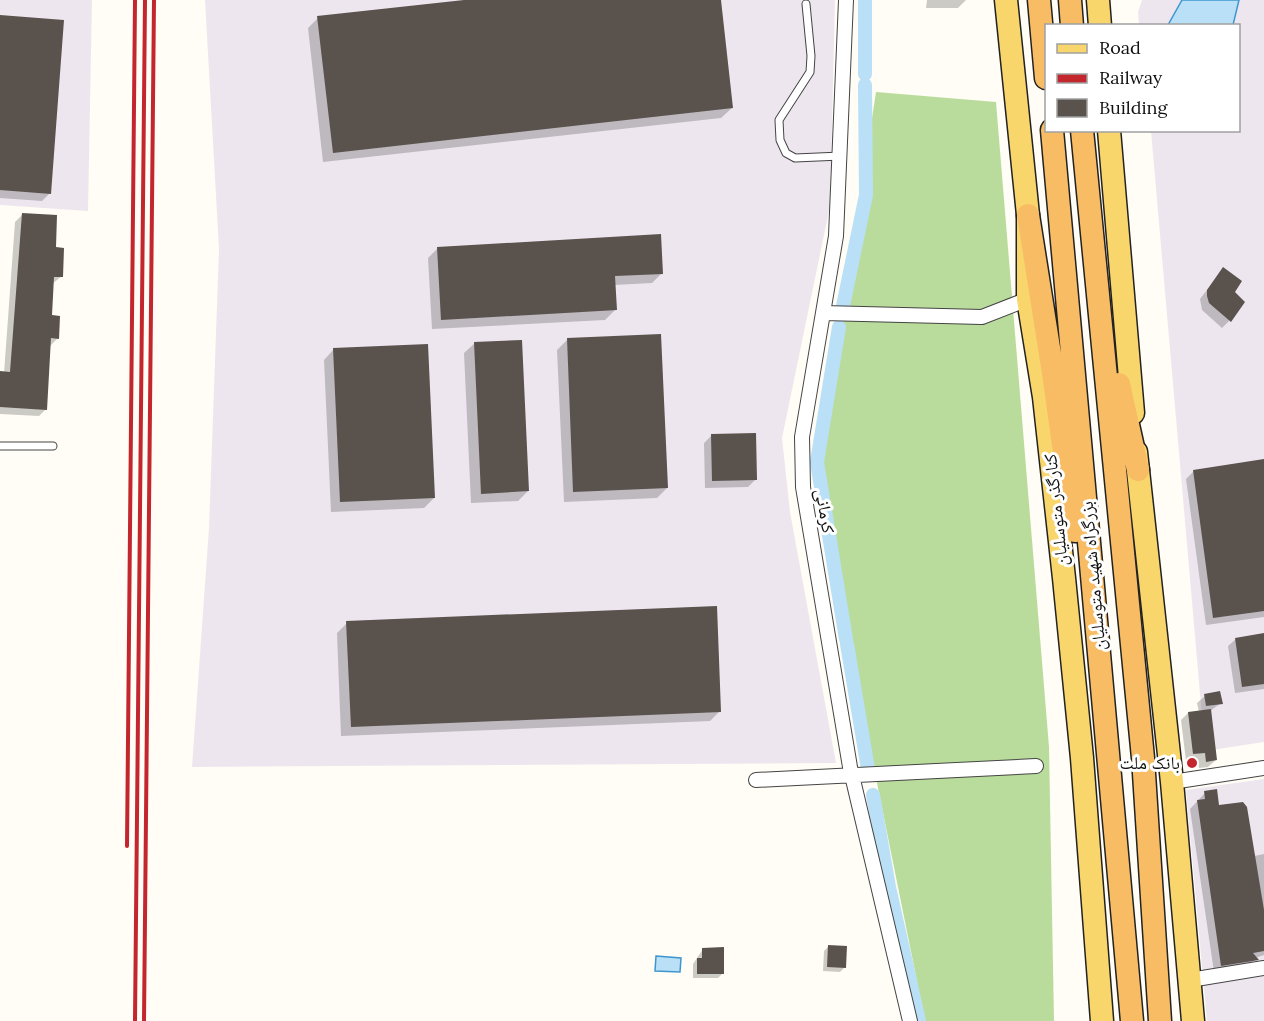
<svg xmlns="http://www.w3.org/2000/svg" width="1264" height="1021" font-family="Lora,'Noto Naskh Arabic',serif">
<rect width="100%" height="100%" fill="#fffdf5"/>
<path fill="#eee6ef" d="M0,0H92L88,211L0,205Z
M205,0H835L830,206L782,438L790,512L836,763L192,767L209,528L219,249Z
M1142,0H1264V742L1205,751L1151,131L1238,130V26L1139,25L1138,12Z
M1264,779V1021H1207L1186,790Z"/>
<path fill="#b9dc9c" d="M876,92L996,102L1049,747L1054,1021H925L876,778L820,460Z"/>
<path fill="#b9e0f7" stroke="#3f96cf" stroke-width="1.5" d="M1182,0H1239L1233,25H1168Z
M656,956L681,958L680,972L655,971Z"/>
<path fill="#0003" d="M478,0H719L732,108L721,118L323,162L308,28L318,18Z
M927,0H966L958,8H926Z
M0,17L49,194L42,201L0,198Z
M23,214L54,248L62,276L52,284L51,317L58,338L50,346L46,409L39,416L0,414V372L4,373L15,222Z
M438,248L662,273L652,283L614,285L615,310L605,320L432,329L428,258Z
M1223,269L1233,292L1229,321L1222,328L1202,310L1200,299Z
M567,340L667,488L657,498L564,502L557,350Z
M475,343L528,491L518,501L471,503L464,353Z
M334,349L434,498L424,508L331,512L324,360Z
M711,436L756,479L748,487L705,488L704,443Z
M1264,460V617L1206,625L1186,479L1194,471Z
M347,623L720,711L710,721L341,736L337,633Z
M1264,635V689L1235,693L1228,646L1236,639Z
M1205,696L1221,703L1210,711L1216,760L1208,767L1199,768L1198,759L1186,761L1181,720L1188,713L1199,712L1197,703Z
M1205,793L1254,856L1264,854V955L1255,958L1250,967L1214,972L1190,809Z
M828,947L845,967L840,972L823,971L824,951Z
M703,949L723,973L718,978H693V964Z"/>
<g fill="none" stroke-linecap="round" stroke-linejoin="round">
<path stroke="#b9e0f7" stroke-width="14" d="M865,0V74
M843,306L866,195L865,85
M839,327L817,462L846,639
M847,644L869,775
M873,795L889,887L919,1021"/>
</g>
<path fill="#5a524d" d="M464,0H721L733,108L333,153L317,16Z
M0,15L64,20L51,194L0,190Z
M22,213L57,215L56,247L64,248L63,277H54L52,315L60,316L59,339L51,338L47,410L0,407V371L10,372Z
M661,234L663,274L615,276L617,310L441,320L437,247Z
M1223,267L1242,281L1235,292L1245,302L1231,322L1209,303L1207,296V290Z
M661,334L668,488L573,492L567,338Z
M522,340L529,491L481,494L474,342Z
M428,344L435,498L340,502L333,348Z
M756,433L757,480L712,481L711,434Z
M1264,459V611L1213,618L1193,470Z
M717,606L721,712L351,727L346,621Z
M1264,633V684L1242,687L1235,638Z
M1220,691L1223,704L1206,706L1204,694Z
M1211,709L1217,760L1206,762L1205,753L1193,754L1188,712Z
M1217,789L1219,805L1243,802L1247,807L1264,910V951L1253,953L1259,960L1221,966L1197,800L1205,799L1204,791Z
M828,945L847,946L846,968L827,967Z
M724,947V974H697V958H702V948Z"/>
<g fill="none" stroke-linecap="round" stroke-linejoin="round">
<g stroke="#444" stroke-width="9">
<path id="service" d="M806,4L811,56L810,72L779,120L780,140L786,153L795,158L841,156
M0,446H53"/>
</g>
<g stroke="#444" stroke-width="16">
<path id="minor" d="M846,0L836,236L802,437L803,487L850,767L910,1021
M823,313L982,317L1028,299
M756,780L1036,766
M1172,782L1264,768
M1190,980L1264,968"/>
</g>
<g stroke="#222" stroke-width="25">
<path id="primary" d="M1006,0L1028,215V299L1044,397L1064,578L1082,758L1102,1021
M1098,0L1100,26
M1109,130L1133,413
M1136,452L1172,782L1193,1021"/>
</g>
<g stroke="#222" stroke-width="25">
<path id="trunk" d="M1039,0L1046,78
M1070,0L1072,26
M1052,130L1132,1021
M1082,130L1143,758L1160,1021
M1028,215L1053,373L1075,531
M1119,384L1138,470"/>
</g>
<use href="#service" stroke="#fff" stroke-width="7"/>
<use href="#minor" stroke="#fff" stroke-width="14"/>
<use href="#primary" stroke="#f9d66b" stroke-width="22"/>
<use href="#trunk" stroke="#f7bc64" stroke-width="22"/>
<path stroke="#c4262e" stroke-width="4" d="M127,846L135,0
M135,1021L145,0
M144,1021L154,0"/>
</g>
<circle fill="#c4262e" stroke="#fff" stroke-width="2" cx="1192" cy="763" r="6"/>
<g text-anchor="middle" stroke-width="6" stroke-linejoin="round" paint-order="stroke">
<g font-size="18" fill="#111" stroke="#fff">
<text transform="translate(1056 510) rotate(-96)" y="6">کنارگذر متوسلیان</text>
<text transform="translate(825 511) rotate(81)" y="6">کرمانی</text>
<text transform="translate(1093 576) rotate(-95)" y="6">بزرگراه شهید متوسلیان</text>
</g>
<g font-size="18" fill="#111" stroke="#fff" text-anchor="end">
<text x="1180" y="769">بانک ملت</text>
</g>
</g>
<rect x="1045" y="24" width="195" height="108" fill="#ffffff" stroke="#a0a0a0" stroke-width="1.5"/>
<rect x="1057" y="44" width="30" height="9" fill="#f9d66b" stroke="#a0a0a0" stroke-width="1.5"/>
<text x="1099" y="54" font-size="18" fill="#111111">Road</text>
<rect x="1057" y="74" width="30" height="9" fill="#c4262e" stroke="#a0a0a0" stroke-width="1.5"/>
<text x="1099" y="84" font-size="18" fill="#111111">Railway</text>
<rect x="1057" y="99" width="30" height="18" fill="#5a524d" stroke="#a0a0a0" stroke-width="1.5"/>
<text x="1099" y="114" font-size="18" fill="#111111">Building</text>
</svg>
